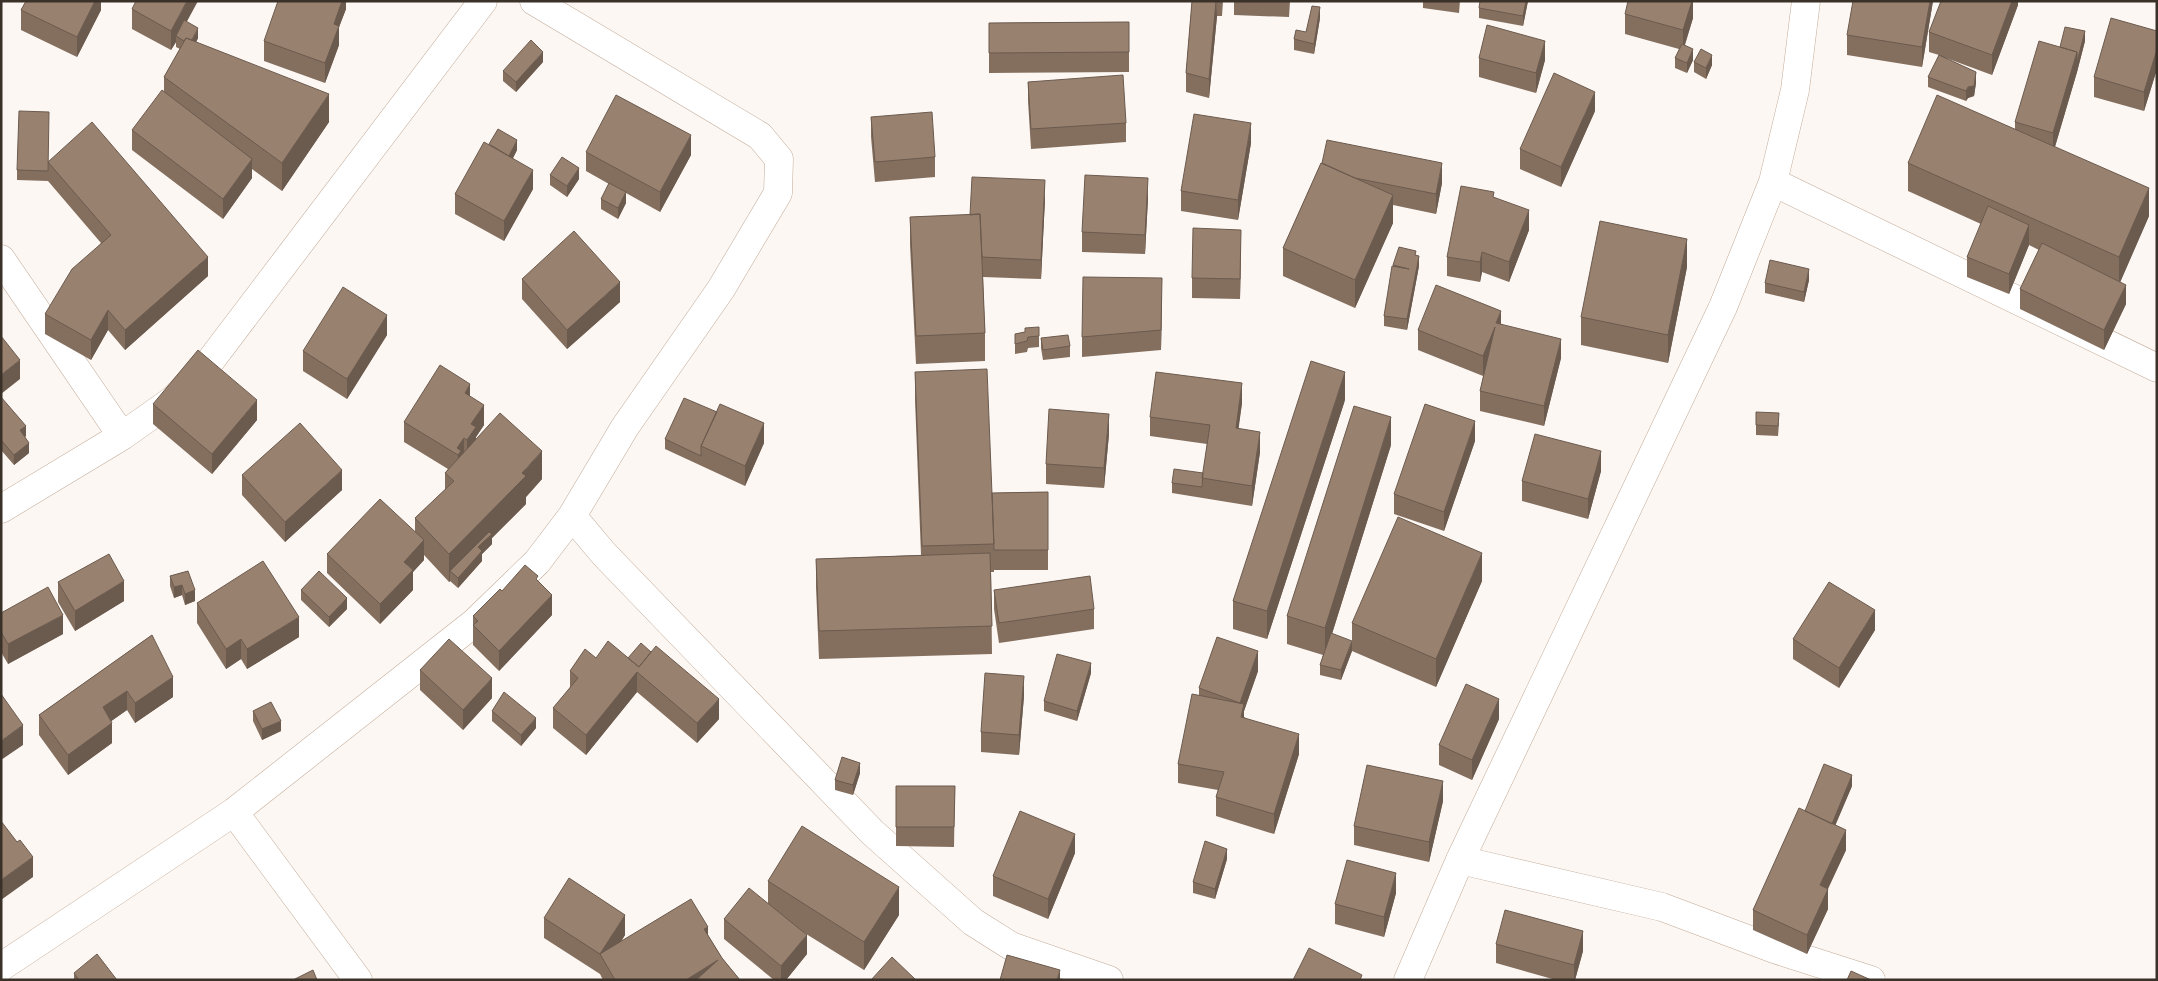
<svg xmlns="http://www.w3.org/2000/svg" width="2158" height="981" font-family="'Titillium Web',sans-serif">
<rect width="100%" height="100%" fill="#fcf7f3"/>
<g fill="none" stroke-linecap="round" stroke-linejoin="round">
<g stroke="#c3aa97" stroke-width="29">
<path id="minor" d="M1773,182L2157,368
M1,259L122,436
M1,509L122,436L173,400L208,364L483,1
M572,516L604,554L872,832L973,922L1011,946L1109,980
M234,812L358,980
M1460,860L1662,907L1774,949L1871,980
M1,967L234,812L474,623L537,562L572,516L625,427L721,289L778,193L779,159L760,136L534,1
M1408,980L1460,860L1723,307L1773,182L1795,90L1806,1"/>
</g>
<use href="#minor" stroke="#fff" stroke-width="28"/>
</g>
<path fill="#846f5f" d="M101,1V10L77,57L21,30V10Z
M346,1V9L339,27V45L325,83L264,61V41Z
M1192,1H1223L1222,16H1217L1209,98L1186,92V73Z
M1234,1H1290L1289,17L1234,15Z
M1423,1H1460L1459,13L1423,8Z
M1528,1L1523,26L1479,18V8Z
M1693,1V18L1685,45L1693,60L1687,73L1675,68V58L1679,49L1625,34V14Z
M1933,1L1922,67L1847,55V35Z
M2018,1V5L1992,75L1946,58L1976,83L1974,96L1968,98L1966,101L1928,87V77L1939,55L1929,52V32Z
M132,9L187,22L198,38L196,42L329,122L282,191L252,169V178L223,219L132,150V130L164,91V77L180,49L176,47V42L171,50L132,29Z
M1320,18L1314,54L1294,50V39L1306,32Z
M1129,22V72L989,73V23Z
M2157,31V69L2144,111L2094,97V77Z
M2085,41L2077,72L2055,147L2149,216L2120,282L2126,304L2104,350L2020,309V289L2039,250L2029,245L2009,294L1967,277V257L1981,224L1908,191V163L2015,130V122L2060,47Z
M1479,58L1545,60L1536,93L1479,77Z
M543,62L516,92L503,81V71Z
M1694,62L1712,65L1706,79L1694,72Z
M1028,82L1126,123V142L1031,149L1028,101Z
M1595,111L1561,187L1520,169V149Z
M871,117L935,157V177L875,182L871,137Z
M1251,143L1238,220L1181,211V191Z
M489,145L517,150L513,158L533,189L504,241L455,214V194Z
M586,152L691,155L660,212L626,193V203L618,219L601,209V199L609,184L586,171Z
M48,161L208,276L125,350L108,330L91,360L45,334V314L101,243L48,181L17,180V170Z
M1321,163L1442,183L1436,214L1393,205V223L1355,308L1283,276V248Z
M550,175L579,179L567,197L550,185Z
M1494,197L1529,230L1509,282L1482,272L1480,282L1447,276V257Z
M1148,198L1145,254L1082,252V232Z
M1045,199L1041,279L983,277L985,333V361L916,364L910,245V217L970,215Z
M1241,249L1240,299L1192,298V278Z
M1416,255L1419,266L1407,330L1384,326V316L1393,265Z
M1687,267L1668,363L1581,345V317Z
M522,279L620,302L567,349L522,299Z
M1809,280L1804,302L1765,293V283Z
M1162,298L1161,350L1082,357V337Z
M1501,324L1561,358L1544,426L1480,411V391L1484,373L1483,376L1418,350V330Z
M1039,327V347L1028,348L1027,352L1015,354V334L1025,332Z
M387,335L347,399L303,371V351Z
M1041,338L1070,346V357L1043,360L1041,348Z
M915,372L992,493L1048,492V570H994V572H991L992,654L819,659L816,587V559L921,555L915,400Z
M470,396L484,425L476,437V439L542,479L526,497V504L492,538V544L482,554V561L458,588L450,581L449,582L424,555V560L413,572V590L380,624L327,573V554L415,532V518L445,490V473L448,469L404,442V422Z
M1,397L26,436L25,437L29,453L14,465L1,450V463Z
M1345,400L1267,639L1233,629V601Z
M1242,403L1238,429L1260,452L1252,506L1172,493V483L1203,473L1207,444L1150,436V417Z
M153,404L257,420L212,474L153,424Z
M1779,423L1778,436L1756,435V425Z
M1109,434L1104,488L1046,484V464Z
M665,439L764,443L745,486L665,449Z
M1475,441L1444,531L1394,514V494Z
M1391,445L1332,634L1352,651L1341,680L1320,675V665L1323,655L1287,644V616Z
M1601,471L1588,519L1522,501V481Z
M242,475L342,490L285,542L242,495Z
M188,571L195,601L185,605L182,595L174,598L170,586V576Z
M538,581L552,615L499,671L473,645V616L502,591Z
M1482,581L1436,687L1352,651V623Z
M58,582L124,601L75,631L58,602Z
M301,590L347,609L329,627L301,600Z
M994,590L1094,609V629L999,643L994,609Z
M197,603L299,637L247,669L241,659L226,669L197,623Z
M1,613L63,634L8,664L1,652Z
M1875,630L1839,688L1793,659V639Z
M152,635L173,697L135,723L127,710L111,721L112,743L68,775L39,735V715Z
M596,658H628L719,719L697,743L637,692L586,755L553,728V708L570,688V671Z
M420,670L492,698L463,730L420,690Z
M1258,671L1244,711V717L1299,754L1274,834L1216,816V797L1218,790L1178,783V764L1199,696V688Z
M1091,673L1077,721L1044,711V701Z
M1024,696L1019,755L981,752V732Z
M253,711L281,731L262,740L253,721Z
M492,711L536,728L521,746L492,721Z
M1499,719L1472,780L1439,765V745Z
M860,773L853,795L835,790V780Z
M896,786H955L954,847L896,846Z
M1852,786L1835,825L1846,850L1828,889V909L1807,954L1753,930V910L1805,811Z
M1443,801L1429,862L1354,845V826Z
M1075,853L1048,919L993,896V876Z
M1227,859L1215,899L1193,893V882Z
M768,881L899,915L864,970L803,932L807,954L786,980H774L724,939V919L768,903Z
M1396,893L1384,937L1335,924V904Z
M544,918L625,935L621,942L708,935L722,958L740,980H603L600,974L544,938Z
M1496,944L1583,951L1575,980H1556L1496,963Z
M74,973L117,980H74Z"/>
<path fill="#6b5a4e" d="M95,1H101V10L77,57V37Z
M187,1H198L178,38L176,36V42L171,50V31Z
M342,1H346V9L339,27V45L325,83V63L334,24Z
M1216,1L1217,16L1209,98V79Z
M1526,1H1528L1523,26V16Z
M1692,1H1693V18L1683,50V30Z
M1930,1H1933L1922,67V47Z
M2012,1H2018V5L1992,75V55Z
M1320,7V18L1314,54V44Z
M198,28V38L191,54V44Z
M2085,31V41L2077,72L2053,153V133L2077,52Z
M1545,41V60L1536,93V73Z
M1693,49V60L1687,73V63Z
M2157,49V69L2144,111V92Z
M543,52V62L516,92V82Z
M1712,55V65L1706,79V68Z
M1976,72V83L1974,96L1968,98L1966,101V91Z
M1595,92V111L1561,187V167Z
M329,94V122L282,191V163Z
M1251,123V143L1238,220V200Z
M691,135V155L660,212V192Z
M517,140V150L509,166V156Z
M252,159V178L223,219V199Z
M1442,163V183L1436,214V194Z
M579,168V179L567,197V186Z
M533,170V189L504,241V221Z
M1148,178V198L1145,254V235Z
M1045,180V199L1041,279V260Z
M2149,188V216L2119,285V257Z
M626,192V203L618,219V208Z
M1393,195V223L1355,308V280Z
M1529,210V230L1509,282V262Z
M2029,225V245L2009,294V274Z
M1241,230V249L1240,299V279Z
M1687,239V267L1668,363V335Z
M1482,252V272L1480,282V262Z
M1419,256V266L1407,330V319Z
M208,257V276L125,350V330Z
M1809,269V280L1804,302V292Z
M1162,278V298L1161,350V330Z
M620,282V302L567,349V330Z
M2126,285V304L2104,350V330Z
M108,310V330L91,360V340Z
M1501,311V330L1496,323Z
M387,315V335L347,399V379Z
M1495,327V347L1483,376V356Z
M1561,339V358L1544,426V406Z
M20,360V379L1,394V375Z
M1345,372V400L1267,639V611Z
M1242,383V403L1236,448V428Z
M470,384V404L465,393Z
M257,400V420L212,474V454Z
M484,405V425L476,437V447L467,460V440L471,424Z
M1109,414V434L1104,488V468Z
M1391,417V445L1325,656V628Z
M1475,421V441L1444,531V512Z
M764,423V443L745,486V466Z
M26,426V436L20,440V430Z
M1260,432V452L1252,506V486Z
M464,438V458L458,475V455L457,448Z
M29,443V453L14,465V455Z
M542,451V479L526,497V504L492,538V544L482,554V561L458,588V578L450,571V581L449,582V554Z
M1601,451V471L1588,519V499Z
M342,470V490L285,542V522Z
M424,540V560L413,572V590L380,624V604L404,562Z
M1482,553V581L1436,687V659Z
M124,581V601L75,631V611Z
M182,585V595L174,598V587Z
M195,590V601L185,605V594Z
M552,595V615L499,671V651Z
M347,598V609L329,627V617Z
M1875,610V630L1839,688V668Z
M63,615V634L8,664V644Z
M299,617V637L247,669V649Z
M241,639V659L226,669V649Z
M1352,641V651L1341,680V670Z
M1258,651V671L1244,711V724L1241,736L1240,703Z
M1091,663V673L1077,721V711Z
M637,672V692L586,755V735Z
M1024,676V696L1019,755V735Z
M173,677V697L135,723V703Z
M492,678V698L463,730V710Z
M127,691V710L103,727V707Z
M719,699V719L697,743V723Z
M1499,699V719L1472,780V760Z
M536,718V728L521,746V735Z
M281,721V731L262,740V729Z
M112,723V743L68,775V755Z
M23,725V745L1,760V741Z
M1299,734V754L1274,834V814Z
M860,763V773L853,795V785Z
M1852,775V786L1830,838V827Z
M1443,781V801L1429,862V842Z
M1846,830V850L1820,905V885Z
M1075,834V853L1048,919V899Z
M1227,849V859L1215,899V889Z
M33,857V877L1,900V880Z
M1396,873V893L1384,937V917Z
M899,887V915L864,970V942Z
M1828,889V909L1807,954V935Z
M625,915V935L606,964L600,954Z
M708,927V946L704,929Z
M1583,931V951L1575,980H1574V965Z
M807,935V954L786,980H781V966Z
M718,960V980H686Z
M1060,970V980H1057Z"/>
<path fill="#99816f" stroke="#6b5a4e" d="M26,1H95L77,37L21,10Z
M136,1H187L171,31L132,9Z
M278,1H342L334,24L339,26L325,63L264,41Z
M1192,1H1216L1209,79L1186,73Z
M1480,1H1526L1523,16L1479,8Z
M1628,1H1692L1683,30L1625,14Z
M1853,1H1930L1922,47L1847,35Z
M1941,1H2012L1992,55L1929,32Z
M1312,6L1320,7L1314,44L1294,39L1296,30L1306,32Z
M2111,18L2157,31V49L2144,92L2094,77Z
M184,20L198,28L192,40L186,38L184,41L176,36Z
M1129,22V52L989,53V23Z
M1487,25L1545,41L1536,73L1479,58Z
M2065,27L2085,31L2077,62V52L2060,47Z
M186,38L329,94L282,163L164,77Z
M531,40L543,52L516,82L503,71Z
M2039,41L2077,52L2053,133L2015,122Z
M1682,44L1693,49L1687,63L1675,58Z
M1701,49L1712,55L1706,68L1694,62Z
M1939,55L1976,72L1974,86L1968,87L1966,91L1928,77Z
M1554,73L1595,92L1561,167L1520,149Z
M1123,75L1126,123L1031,129L1028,82Z
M162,90L252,159L223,199L132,130Z
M616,95L691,135L660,192L586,152Z
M1937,95L2149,188L2119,257L1908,163Z
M19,111L49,112L48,171L17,170Z
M932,112L935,157L875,162L871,117Z
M1194,114L1251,123L1238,200L1181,191Z
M92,122L208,257L125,330L108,310L91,340L45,314L72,269L111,235L48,162Z
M498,129L517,140L509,156L489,144Z
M1327,140L1442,163L1436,194L1355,178L1322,163Z
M484,142L533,170L504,221L455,194Z
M562,157L579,168L567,186L550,175Z
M1321,163L1393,195L1355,280L1283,248Z
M1085,175L1148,178L1145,235L1082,232Z
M972,177L1045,180L1041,260L982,257L980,214L970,215Z
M609,183L626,192L618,208L601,199Z
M1461,186L1494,192L1493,197L1529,210L1509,262L1482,252L1480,262L1447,257Z
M1988,206L2029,225L2009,274L1967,257Z
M980,214L985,333L916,336L910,217Z
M1600,221L1687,239L1668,335L1581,317Z
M1193,228L1241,230L1240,279L1192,278Z
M574,231L620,282L567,330L522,279Z
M2042,243L2126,285L2104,330L2020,289Z
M1399,247L1416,251L1415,255L1419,256L1407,319L1384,316L1392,266L1409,269L1393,265Z
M1770,260L1809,269L1804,292L1765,283Z
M1083,277L1162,278L1161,330L1082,337Z
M1436,285L1501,311L1496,323L1561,339L1544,406L1480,391L1495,327L1483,356L1418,330Z
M343,287L387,315L347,379L303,351Z
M1039,327V336L1028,337L1027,341L1015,344V334L1025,332V328Z
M1068,335L1070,346L1043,350L1041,338Z
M1,336L20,360L1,375Z
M198,350L257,400L212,454L153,404Z
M1311,361L1345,372L1267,611L1233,601Z
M440,365L470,384L465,393L484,405L471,424L476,427L467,440L464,438L457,448L461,451L458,455L404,422Z
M987,369L994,544L922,546L915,372Z
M1156,372L1242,383L1236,428L1260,432L1252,486L1202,478L1210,425L1150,417Z
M1,397L26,426L20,430L29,443L14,455L1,440Z
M684,398L717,412L701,446V456L665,439Z
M720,404L764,423L745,466L701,446Z
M1425,404L1475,421L1444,512L1394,494Z
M1354,406L1391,417L1325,628L1287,616Z
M1049,409L1109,414L1104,468L1046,464Z
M1756,412L1779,413L1778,426L1756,425Z
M500,413L542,451L522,473L526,476L449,554L415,518L454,481L445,473Z
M300,423L342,470L285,522L242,475Z
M1535,434L1601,451L1588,499L1522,481Z
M1174,469L1203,473L1202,487L1172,483Z
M1048,492V550H994L992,493Z
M380,499L424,540L404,562L413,570L380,604L327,554Z
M1398,517L1482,553L1436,659L1352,623Z
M489,532L492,534L478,547L482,551L458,578L450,571Z
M990,553L992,626L819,631L816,559Z
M109,554L124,581L75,611L58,582Z
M263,561L299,617L247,649L241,639L226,649L197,603Z
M525,565L538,576L536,579L552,595L499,651L473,625L478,621L473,616L500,589L502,591Z
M188,571L195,590L185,594L182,585L174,587L170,576Z
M319,571L347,598L329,617L301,590Z
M1090,576L1094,609L999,623L994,590Z
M1829,582L1875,610L1839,668L1793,639Z
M48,587L63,615L8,644L1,632V613Z
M1331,633L1352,641L1341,670L1320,665Z
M152,635L173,677L135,703L127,691L103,707L112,723L68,755L39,715Z
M1217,637L1258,651L1240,703L1199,688Z
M449,639L492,678L463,710L420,670Z
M608,641L639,667L656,646L719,699L697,723L637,672L586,735L553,708L578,678L570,671L585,649L596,658Z
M641,643L651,652L639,667L628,658Z
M1057,654L1091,663L1077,711L1044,701Z
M985,673L1024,676L1019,735L981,732Z
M1466,684L1499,699L1472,760L1439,745Z
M504,692L536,718L521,735L492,711Z
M1,694L23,725L1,741Z
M1192,694L1244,704L1241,717L1299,734L1274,814L1216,797L1224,772L1178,764Z
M271,702L281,721L262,729L253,711Z
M842,757L860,763L853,785L835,780Z
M1824,764L1852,775L1832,824L1805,811Z
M1367,765L1443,781L1429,842L1354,826Z
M896,786H955L954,827H896Z
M1799,808L1846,830L1820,885L1828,889L1807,935L1753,910Z
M1020,811L1075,834L1048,899L993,876Z
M1,821L17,842L20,840L33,857L1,880Z
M802,826L899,887L864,942L768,881Z
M1205,841L1227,849L1215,889L1193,882Z
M1347,860L1396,873L1384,917L1335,904Z
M569,878L625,915L600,954L691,899L708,927L704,929L722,958L740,980H696L718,960L686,980H615L600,954L544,918Z
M749,888L807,935L781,966L724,919Z
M1505,910L1583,931L1574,965L1496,944Z
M1309,948L1362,975L1360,980H1293Z
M97,954L117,980H79L74,973Z
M1007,955L1060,970L1057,980H1000Z
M892,957L916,980H871Z
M313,970L317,980H293Z
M1851,971L1871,980H1847Z"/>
<rect width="2158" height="981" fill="none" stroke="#3a3129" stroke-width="5"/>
</svg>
